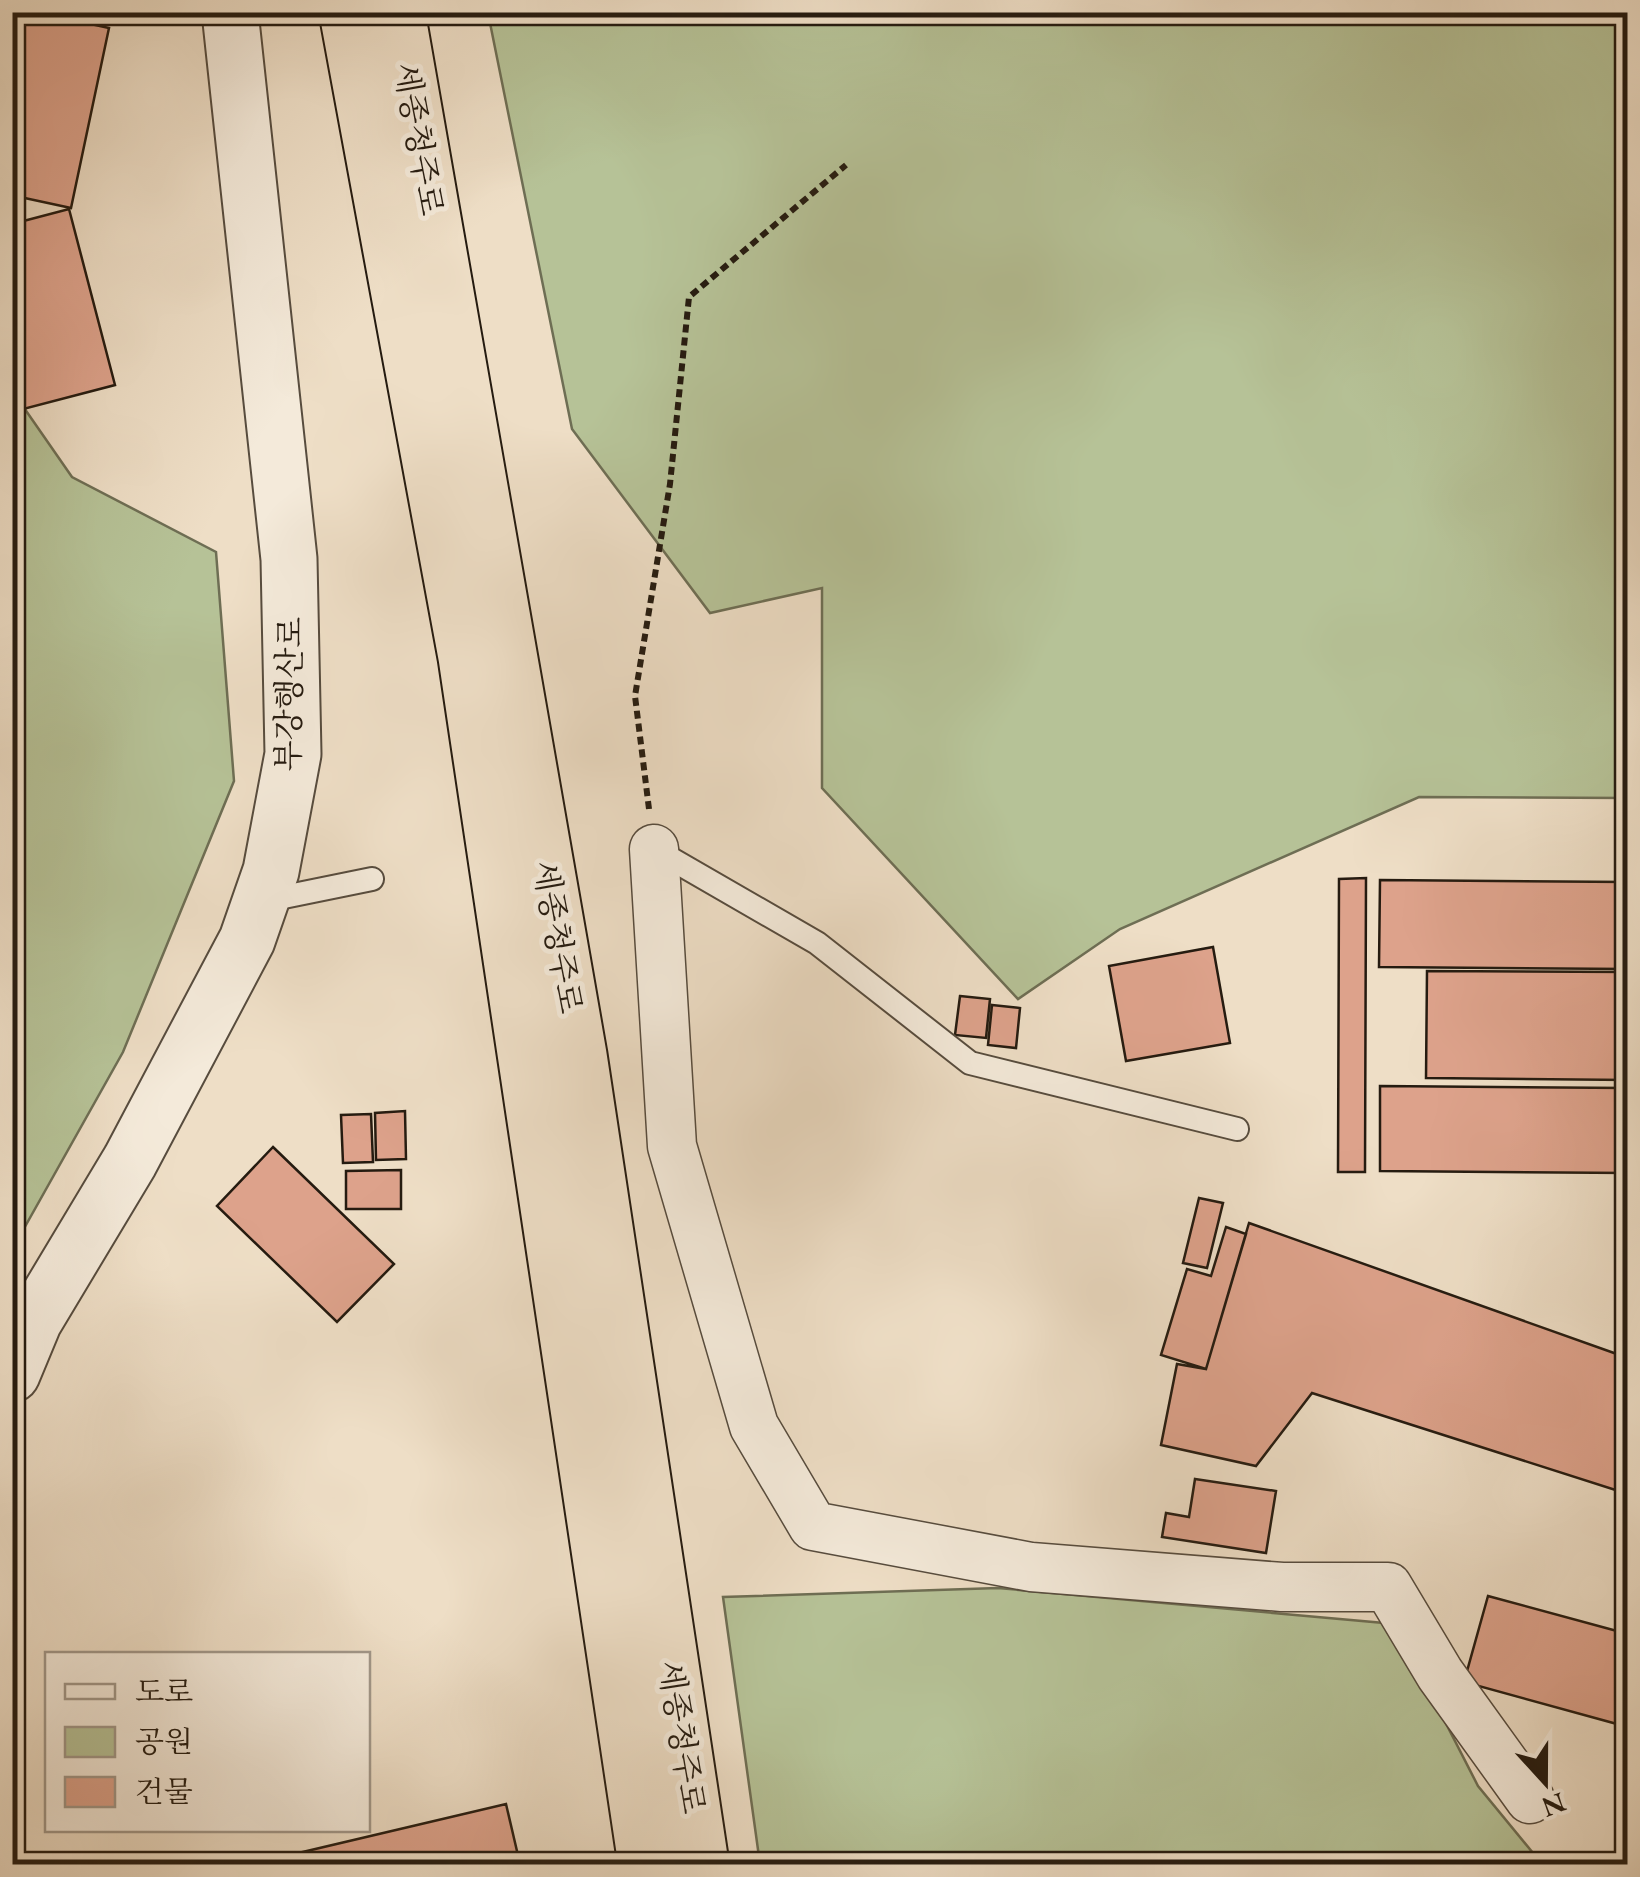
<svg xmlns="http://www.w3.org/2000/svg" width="1640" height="1877" font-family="'EB Garamond','Noto Serif KR',serif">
<rect width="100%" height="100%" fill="#eedec6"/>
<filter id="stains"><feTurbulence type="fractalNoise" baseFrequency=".002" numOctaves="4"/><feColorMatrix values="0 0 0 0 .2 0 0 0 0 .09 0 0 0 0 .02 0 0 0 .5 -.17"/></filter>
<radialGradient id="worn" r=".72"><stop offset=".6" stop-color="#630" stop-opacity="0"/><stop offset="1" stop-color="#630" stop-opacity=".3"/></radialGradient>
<path fill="#b6c297" stroke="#6e6e54" stroke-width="2.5" d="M488,13H1627V798L1419,797L1120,929L1018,999L822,788V588L710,613L572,429Z
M13,392L72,477L216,552L234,781L123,1052L13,1248Z
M998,1588L1395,1624L1478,1786L1542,1864H760L723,1597Z"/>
<path fill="#dda28b" stroke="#251b10" stroke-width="2.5" d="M12,12H36L109,28L71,208L20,197L17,210L12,209Z
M69,209L115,385L12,412V224Z
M1366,878L1365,1172H1338L1339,879Z
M1380,880L1628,882V969L1379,967Z
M1213,947L1230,1043L1126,1061L1109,966Z
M1427,971L1628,972V1080L1426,1078Z
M960,996L990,999L986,1038L955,1035Z
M992,1005L1020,1008L1016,1048L988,1045Z
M1380,1086L1628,1088V1173L1380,1171Z
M405,1111L406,1159L376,1160L375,1113Z
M371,1114L373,1162L343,1163L341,1115Z
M273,1147L394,1264L337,1322L217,1206Z
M401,1170V1209H346V1171Z
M1199,1198L1223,1203L1207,1268L1183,1263Z
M1249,1223L1628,1358V1494L1312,1393L1256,1466L1161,1445L1177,1364L1206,1369Z
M1226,1227L1246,1234L1206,1369L1161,1355L1187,1269L1211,1276Z
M1195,1479L1276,1491L1266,1553L1162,1537L1166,1513L1189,1517Z
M1488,1596L1628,1634V1727L1464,1682Z
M506,1804L520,1864H274L273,1859Z"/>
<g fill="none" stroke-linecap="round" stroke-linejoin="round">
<g stroke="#574c3e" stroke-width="26">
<path id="service" d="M654,849L817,943L970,1063L1237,1129
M264,901L372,879"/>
</g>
<g stroke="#574c3e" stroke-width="51">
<path id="minor" d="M654,849L672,1146L754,1426L813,1526L1031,1567L1282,1587H1388L1440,1674L1530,1799"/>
</g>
<g stroke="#574c3e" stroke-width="59">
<path id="tertiary" d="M12,1374L34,1321L130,1161L247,940L271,871L293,754L289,559L230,12"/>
</g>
<g stroke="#251b10" stroke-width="59">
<path id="trunk" d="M347,12L466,657L646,1864
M397,12L579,1055L701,1864"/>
</g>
<path stroke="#251b10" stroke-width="6" stroke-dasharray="8 5" stroke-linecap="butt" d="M649,809L635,696L670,484L689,297L846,165"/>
<use href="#service" stroke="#f4eada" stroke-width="22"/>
<use href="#minor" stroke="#f4eada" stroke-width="48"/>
<use href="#tertiary" stroke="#f4eada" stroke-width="55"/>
<use href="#trunk" stroke="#eedec6" stroke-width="55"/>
</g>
<g text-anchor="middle" stroke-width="10" stroke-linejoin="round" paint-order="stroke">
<g font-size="32" fill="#251b10" stroke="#f4eada">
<text transform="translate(419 139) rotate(80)" y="11">세종청주로</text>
<text transform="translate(289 694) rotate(-89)" y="11">부강행산로</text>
<text transform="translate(558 937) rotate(80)" y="11">세종청주로</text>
<text transform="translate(682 1737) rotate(81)" y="11">세종청주로</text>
</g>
</g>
<rect width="1640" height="1877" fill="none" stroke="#eedec6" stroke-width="50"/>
<rect x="15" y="15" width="1610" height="1847" fill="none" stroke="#251b10" stroke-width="5"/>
<rect x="25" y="25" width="1590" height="1827" fill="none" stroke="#251b10" stroke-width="2.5"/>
<rect x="45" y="1652" width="325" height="180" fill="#f4eada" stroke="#a19789" stroke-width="2.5"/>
<rect x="65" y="1684" width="50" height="15" fill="#f4eada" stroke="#a19789" stroke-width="2.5"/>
<text x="135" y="1702" font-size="30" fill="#251b10">도로</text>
<rect x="65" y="1727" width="50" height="30" fill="#b6c297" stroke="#a19789" stroke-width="2.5"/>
<text x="135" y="1752" font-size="30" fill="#251b10">공원</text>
<rect x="65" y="1777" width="50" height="30" fill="#dda28b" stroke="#a19789" stroke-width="2.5"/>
<text x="135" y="1802" font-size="30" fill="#251b10">건물</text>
<g transform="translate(1545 1782) rotate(159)" stroke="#f4eada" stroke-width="8" paint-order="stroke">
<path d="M0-8L18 38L0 25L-18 38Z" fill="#251b10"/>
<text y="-15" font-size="28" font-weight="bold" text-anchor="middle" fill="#251b10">N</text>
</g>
<rect width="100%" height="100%" filter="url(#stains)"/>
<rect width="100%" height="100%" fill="url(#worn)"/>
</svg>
